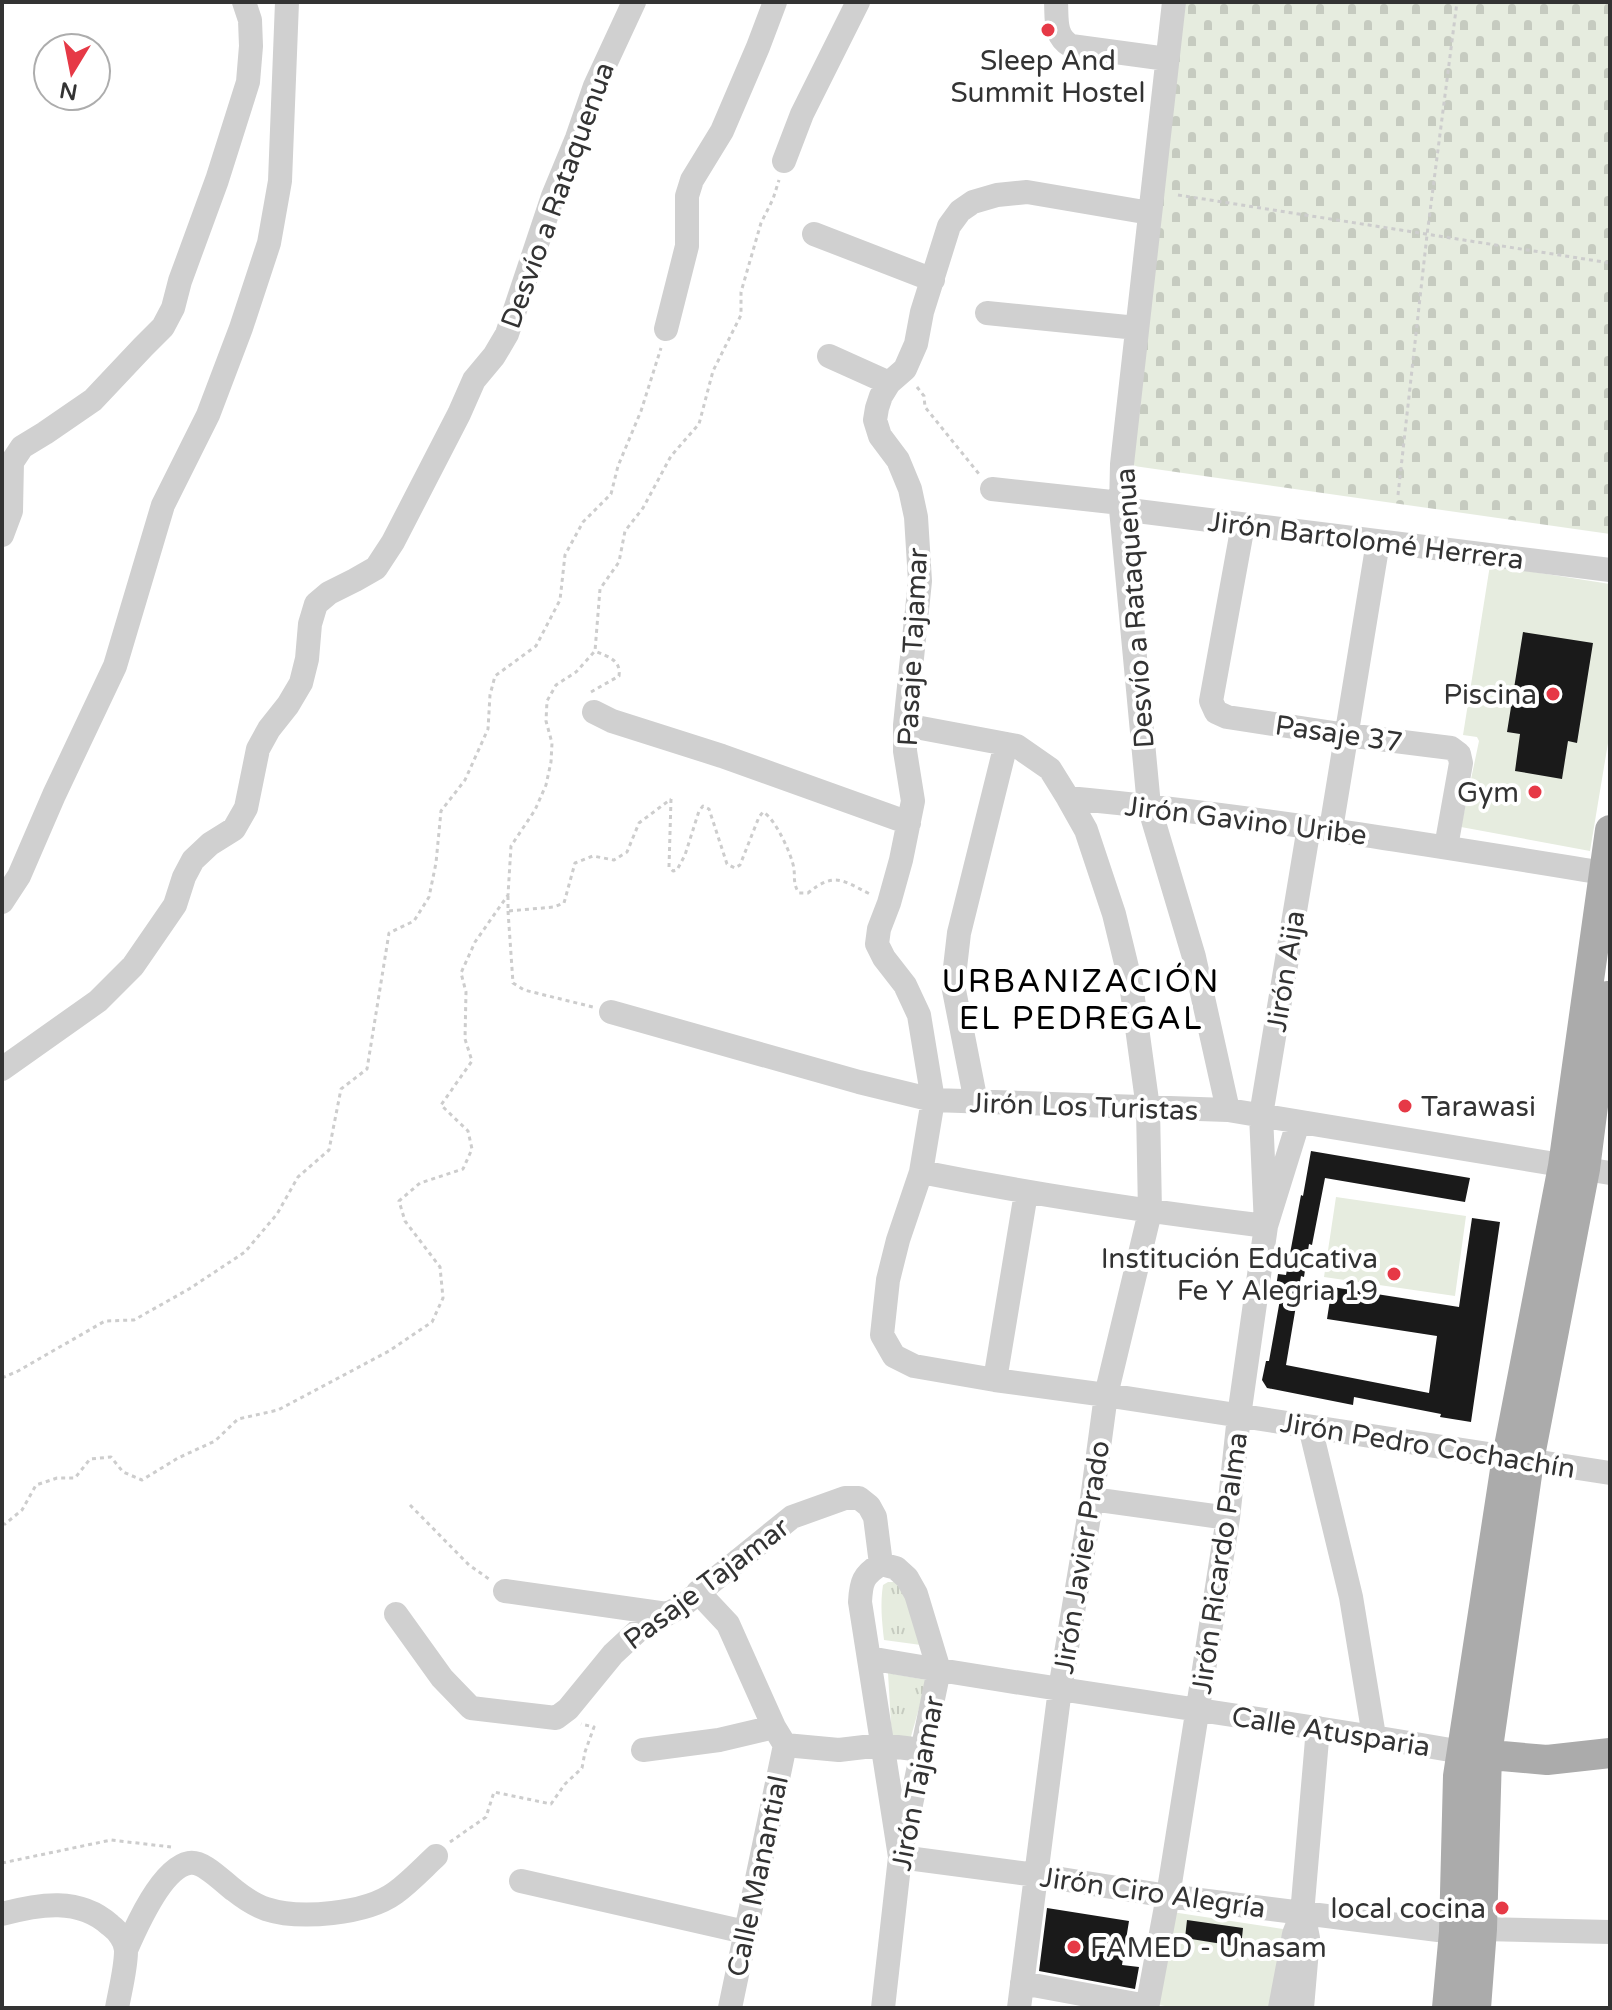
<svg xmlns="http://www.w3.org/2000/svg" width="1612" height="2010" font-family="'Varela Round',sans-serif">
<defs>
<pattern id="grass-tufts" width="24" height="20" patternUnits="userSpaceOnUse" patternTransform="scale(2)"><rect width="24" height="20" fill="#e6ecdf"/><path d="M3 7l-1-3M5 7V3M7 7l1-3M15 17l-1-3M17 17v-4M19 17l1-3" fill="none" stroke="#c6cbc0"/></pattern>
<pattern id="cemetery-stones" width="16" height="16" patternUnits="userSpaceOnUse" patternTransform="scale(2)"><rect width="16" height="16" fill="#e6ecdf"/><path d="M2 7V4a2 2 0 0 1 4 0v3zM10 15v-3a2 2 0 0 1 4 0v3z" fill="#c6cbc0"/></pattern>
</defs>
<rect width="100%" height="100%" fill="#fff"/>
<path fill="url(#grass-tufts)" d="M888,1582H894L904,1588L921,1645L884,1640C882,1621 880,1604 883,1585Z
M888,1673L927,1680L910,1740L892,1741Z"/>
<path fill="url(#cemetery-stones)" d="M1181,2H1610V534L1127,465Z"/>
<path fill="#e6ecdf" d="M1490,565L1610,584V731L1590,851L1461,827L1479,741L1477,737L1463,735Z
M1336,1197L1466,1216L1455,1296L1324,1277Z
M1172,1912L1283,1929L1270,2008H1179L1158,2005Z"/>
<path fill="#1a1a1a" d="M1523,632L1593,643L1577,743L1568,741L1562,779L1515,771L1520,734L1507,732Z
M1311,1151L1470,1178L1465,1202L1325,1178L1312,1245L1309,1244L1304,1277L1301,1276L1286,1365L1429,1393L1437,1336L1327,1319L1332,1287L1459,1307L1472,1218L1500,1222L1471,1422L1440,1417L1441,1414L1354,1397L1353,1405L1267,1388L1262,1380L1266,1361H1269L1281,1294L1275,1293L1278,1274L1286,1275L1301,1195L1303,1196Z
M1047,1908L1129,1921L1122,1965L1139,1967L1135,1989L1039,1971Z
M1187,1920L1243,1928L1241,1947L1185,1938Z"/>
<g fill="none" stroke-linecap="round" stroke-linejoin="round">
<path stroke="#cdcdcd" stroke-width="3" stroke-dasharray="4 4" stroke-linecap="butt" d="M1178,195L1610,263
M2,298V303
M917,387L924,396L925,407L979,474
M1398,495L1427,235L1457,2
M591,692L619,676C621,660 609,657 595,651
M671,799L669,867L673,871L677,870L685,855L699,811L703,806L709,809L727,864L735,868L740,865L759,817L763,812C775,818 792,855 794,869C795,879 793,884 799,893H808C835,871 843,881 870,894
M508,896V911L554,907L564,903L575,863L593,856L614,860L627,852L639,823L671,799
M508,911L513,983L524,990L593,1007
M2,1378L18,1371L105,1321L134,1320L189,1289L245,1252L277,1214L298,1177L329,1150L341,1089L367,1069L389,933L414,921L429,897L436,863L441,811L465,780L488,729L490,695L495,676L536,646L560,600L565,555L583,522L611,494L618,466L641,411L661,348
M410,1505L469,1565L489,1579
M2,1524H5L22,1510L36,1485L57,1478H75L90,1459L111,1457L123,1472L142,1480L178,1458L215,1441L238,1419L278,1410L389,1351L432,1322L443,1298L440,1267L405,1221L399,1201L420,1183L463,1169L472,1149L468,1131L441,1105L472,1061L465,1039L466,992L461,973L475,942L508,895L511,846L535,810L546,785L551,762L552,743L546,721L547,701L556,685L576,672L595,651L600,589L619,562L625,531L643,508L671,456L699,424L713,371L741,315V292L761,223L773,199L779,180
M450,1842L486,1817L494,1792L551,1804L565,1784L582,1768L585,1752L594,1727L581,1724
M2,1863L111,1840L171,1847"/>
<path stroke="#d0d0d0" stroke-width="24" d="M1056,2C1057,20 1054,36 1071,46L1167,59
M1174,2L1122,464L1121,509L1149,806L1194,957L1228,1110
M784,161L802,114L858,2
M1150,213L1027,192L997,195L973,202L960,211L949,226L922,312L916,344L905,369L889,383L881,396L877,408L875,420L880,436L898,460L910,489L916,517L920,581L905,725V751L913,801L901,860L889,903L879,929L877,944L884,958L905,985L919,1015L933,1100L921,1172L898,1240L888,1280L882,1335L894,1356L914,1366L995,1380L1106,1395L1610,1473
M814,234L933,280
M987,313L1137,328
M666,329L687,246V196L692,180L722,131L758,47L775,2
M829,356L889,383
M992,489L1121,503
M1121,509L1610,570
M1243,525L1211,701L1216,712L1227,717L1347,735L1451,748L1459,754L1461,763L1446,847
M2,535L11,511L12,462L22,447L45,433L93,400L143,347L163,327L173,308L180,281L217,180L248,82L251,46L250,20L244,2
M594,712L612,721L722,756L909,823
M905,725L1017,746L1050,769L1068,798C1250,815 1430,845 1610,874
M1331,829L1378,542
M2,902L19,876L54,795L115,666L163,505L208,415L241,328L269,243L280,181L287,2
M611,1012L859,1082L933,1100L1228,1110L1610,1173
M2,1069L98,1001L133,966L175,905L184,877L193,860L210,844L234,829L246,808L258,749L269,729L288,705L301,683L307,659L310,624L316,604L329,593L355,580L376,568L393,542L459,414L474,380L494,356L507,334L553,196L577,138L595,86L634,2
M976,1102L953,985L959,933L1006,744
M921,1172C1036,1195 1150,1212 1266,1226L1298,1123
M995,1380L1026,1193
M1310,1427L1351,1597L1374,1736
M1092,1499L1228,1518
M505,1591L667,1614
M698,1592L728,1624L774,1727L785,1745
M396,1614L442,1678L471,1708L556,1718L568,1709L613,1654L641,1628L682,1606L792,1517L845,1498H859L869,1506L875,1517L881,1564
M869,1658C1066,1693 1265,1717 1462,1752
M785,1745L839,1750L881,1745L922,1750
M643,1750L719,1740L774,1727
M521,1881L745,1932
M2,1914C39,1904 79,1897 110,1925C118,1931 126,1941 126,1951C126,1968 120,1991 117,2008
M126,1950C136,1927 162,1868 189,1863C203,1860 223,1882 234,1890C244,1898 254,1905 266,1909C300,1920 366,1914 395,1893C410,1882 423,1868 436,1856
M1022,1983L1147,2006
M730,2008L785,1745
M883,2008L900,1857L939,1670L916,1594L907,1578L896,1568L881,1564C863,1575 861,1582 860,1602L900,1857L1036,1875L1168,1896L1454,1932L1482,1929L1610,1932
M1019,2008L1060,1689L1092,1499L1106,1395L1150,1212L1148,1108L1131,984L1114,914L1086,830L1068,798
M1147,2008L1168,1896L1228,1518L1239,1416L1266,1226L1261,1115L1309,827
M1280,2008L1294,1934L1302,1914L1318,1728
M1302,2008L1308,1938L1306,1928"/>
<path stroke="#ababab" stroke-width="30" d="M1468,1753L1547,1760L1610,1753
M1447,2008L1454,1932L1458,1776L1507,1457L1563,1166L1610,830
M1476,2008L1482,1929L1487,1755L1529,1461L1585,1169L1607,996"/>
</g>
<g fill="#e63946" stroke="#fff" stroke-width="3">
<circle cx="1048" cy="30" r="8"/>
<circle cx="1553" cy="694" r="8"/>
<circle cx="1535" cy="792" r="8"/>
<circle cx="1405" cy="1106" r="8"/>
<circle cx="1394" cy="1274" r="8"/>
<circle cx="1502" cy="1908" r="8"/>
<circle cx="1074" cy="1947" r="8"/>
</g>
<g text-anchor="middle" stroke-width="8" stroke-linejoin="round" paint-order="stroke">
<g font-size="28" fill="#333" stroke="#fff" text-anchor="end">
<text x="1048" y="70" text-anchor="middle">Sleep And<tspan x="1048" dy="32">Summit Hostel</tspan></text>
<text x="1537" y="704">Piscina</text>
<text x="1519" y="802">Gym</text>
<text x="1421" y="1116" text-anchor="start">Tarawasi</text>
<text x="1378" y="1268">Institución Educativa<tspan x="1378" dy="32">Fe Y Alegria 19</tspan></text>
<text x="1486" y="1918">local cocina</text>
<text x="1090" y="1957" text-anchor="start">FAMED - Unasam</text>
</g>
<g font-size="28" fill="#333" stroke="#fff">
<text transform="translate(557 195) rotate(-70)" y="10">Desvío a Rataquenua</text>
<text transform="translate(1366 540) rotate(7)" y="10">Jirón Bartolomé Herrera</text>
<text transform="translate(1134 608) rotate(-94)" y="10">Desvío a Rataquenua</text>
<text transform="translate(912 647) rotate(-87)" y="10">Pasaje Tajamar</text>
<text transform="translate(1339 733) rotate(8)" y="10">Pasaje 37</text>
<text transform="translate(1246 820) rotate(7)" y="10">Jirón Gavino Uribe</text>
<text transform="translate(1285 971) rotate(-81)" y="10">Jirón Aija</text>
<text transform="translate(1084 1106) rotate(2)" y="10">Jirón Los Turistas</text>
<text transform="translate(1428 1445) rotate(9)" y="10">Jirón Pedro Cochachín</text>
<text transform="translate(1081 1557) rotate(-81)" y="10">Jirón Javier Prado</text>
<text transform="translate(1219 1563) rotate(-82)" y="10">Jirón Ricardo Palma</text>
<text transform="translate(706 1583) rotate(-37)" y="10">Pasaje Tajamar</text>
<text transform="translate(1331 1731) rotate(9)" y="10">Calle Atusparia</text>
<text transform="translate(917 1783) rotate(-79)" y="10">Jirón Tajamar</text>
<text transform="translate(757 1876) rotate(-78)" y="10">Calle Manantial</text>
<text transform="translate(1153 1892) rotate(8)" y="10">Jirón Ciro Alegría</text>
</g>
<g font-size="32" letter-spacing="2" fill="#000" stroke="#fff">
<text x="1081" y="992">URBANIZACIÓN<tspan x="1081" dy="37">EL PEDREGAL</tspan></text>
</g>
</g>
<rect width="1612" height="2010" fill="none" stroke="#333333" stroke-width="8"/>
<g transform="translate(72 72) rotate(190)"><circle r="38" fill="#ffffff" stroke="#adadad" stroke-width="2"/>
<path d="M0-6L14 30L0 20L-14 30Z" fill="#e63946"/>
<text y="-12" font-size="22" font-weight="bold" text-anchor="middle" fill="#333333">N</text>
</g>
</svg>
